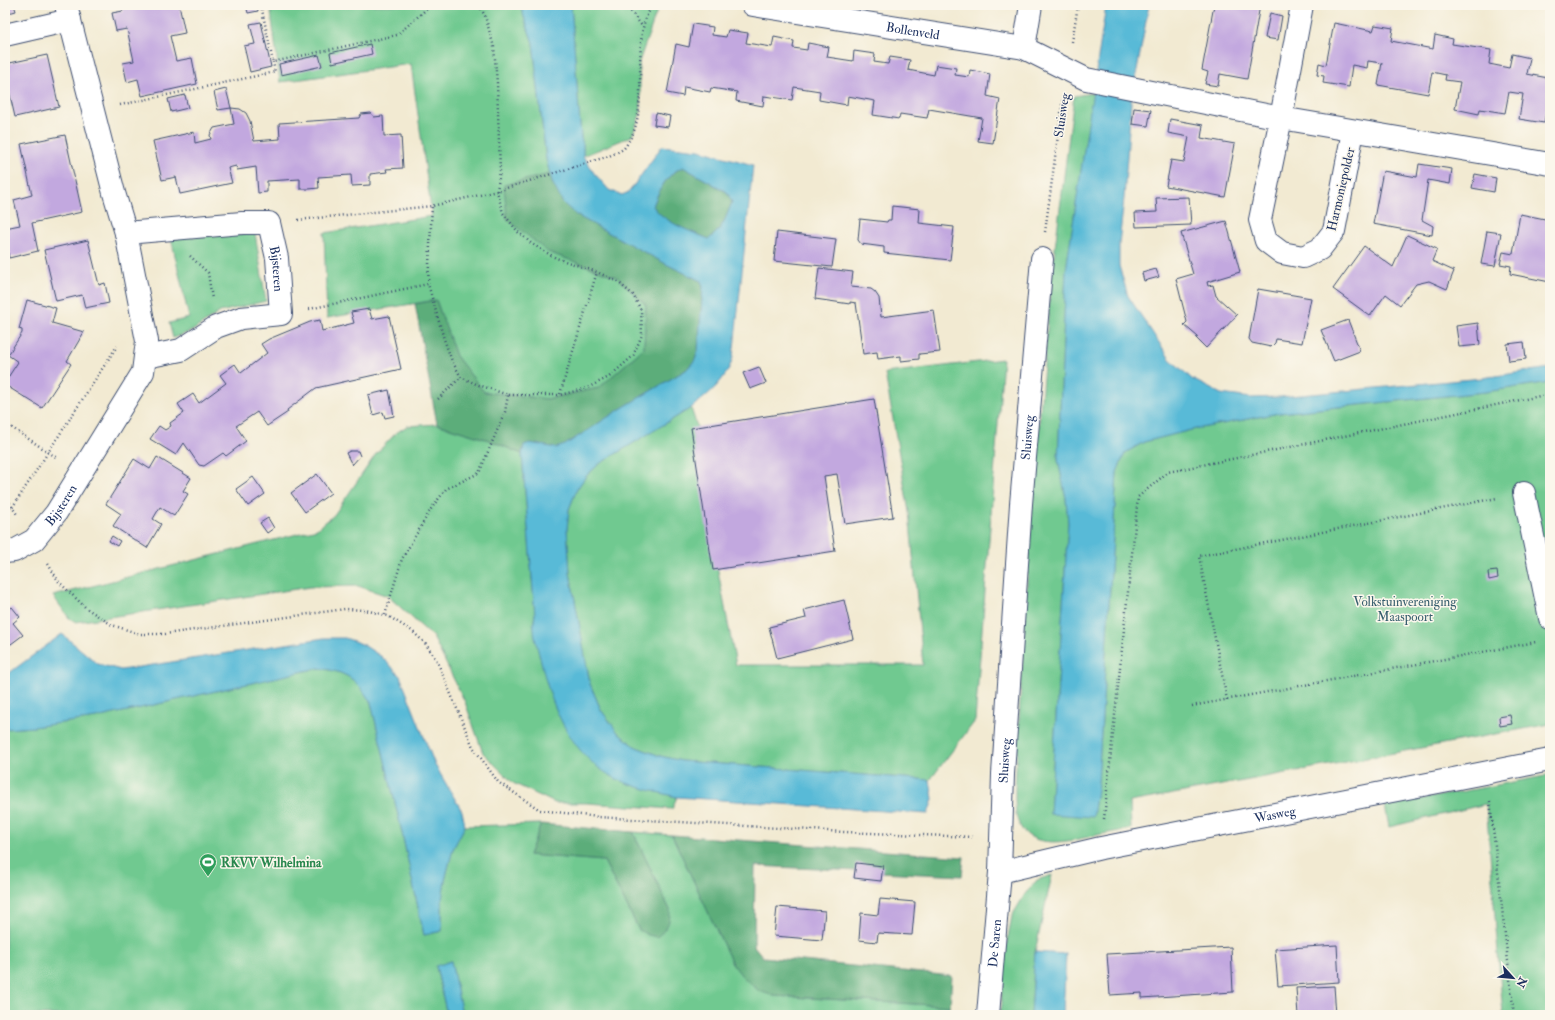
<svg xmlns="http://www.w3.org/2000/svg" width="1555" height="1020" font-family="'IM FELL Double Pica',serif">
<rect width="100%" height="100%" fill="#fbf7ec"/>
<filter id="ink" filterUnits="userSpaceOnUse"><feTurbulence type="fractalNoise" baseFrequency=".025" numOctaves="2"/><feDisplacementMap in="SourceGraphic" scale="8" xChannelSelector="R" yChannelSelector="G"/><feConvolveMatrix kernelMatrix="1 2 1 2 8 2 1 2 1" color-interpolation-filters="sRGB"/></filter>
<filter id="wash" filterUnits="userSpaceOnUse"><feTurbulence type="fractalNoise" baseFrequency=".012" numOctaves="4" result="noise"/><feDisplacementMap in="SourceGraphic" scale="16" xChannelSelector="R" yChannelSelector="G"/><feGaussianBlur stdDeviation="0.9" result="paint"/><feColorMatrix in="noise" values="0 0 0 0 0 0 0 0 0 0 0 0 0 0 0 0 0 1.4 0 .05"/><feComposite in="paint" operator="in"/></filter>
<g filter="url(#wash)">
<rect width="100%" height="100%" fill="#f2ead2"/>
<path fill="#70c990" stroke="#467c77" d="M270,5H520L533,43L546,159L550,174L504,185L548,252L617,277L646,305L644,348L599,388L547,399L484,392L456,356L436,300L327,318L324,233L432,216L411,64L280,82Z
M571,5H659L639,62L641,112L632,136L583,156V144L581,138Z
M1093,93L1066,270L1058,460L1066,498L1068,523L1050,814L1093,816L1098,783L1117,472L1125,453L1144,442L1191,430L1279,413L1485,392L1550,382V724L1130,802L1131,829C1120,831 1108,833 1097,835C1071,841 1023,854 1016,814C1015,806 1015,797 1015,789L1029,547L1039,424L1052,272L1074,96Z
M255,233L266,301L220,312L192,331L173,338L169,323L189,318L171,238Z
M1003,359L975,721L930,780L682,761L660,756L636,747L619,734L601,710L590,684L570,573L567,529L569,509L577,489L586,476L599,464L691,408L699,433L718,571L736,665H923L909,512L885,373Z
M437,424L489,440L522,454L535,615L533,624L595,764L617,779L642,788L677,797L672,809L587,803H555L513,783L483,753L465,702L433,637L388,596L358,586L310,587L76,622L69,618L53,596L317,529L334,515L376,454L396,433L407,426Z
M318,668C347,672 356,678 371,703L399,819L424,935L442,931V899L445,880L453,849L465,826L541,824L529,855L604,861L639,930L670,910L633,832L672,835L732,963L774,996L950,1006L949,1015H462L451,961L436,967L447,1015H5V729L33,727L96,718Z
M1550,775V1015H1503L1486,804L1389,827L1385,806Z
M1052,875L1035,952L1031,1015H1000L1005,952L1012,916L1025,894L1037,880Z"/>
<path fill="#5cad7a" stroke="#3c6e6c" d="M683,167L728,193L732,202C726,217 723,229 709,239C691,231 664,224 653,206C660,189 665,176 683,167Z
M550,174L553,184L576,215L668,265L701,281L703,286L698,351L695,360L686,370L622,408L565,445L556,448L530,443L524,445L522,454L489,440L437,424L415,304L436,300L456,356L484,392L547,399L599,388L644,348L646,305L617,277L548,252L507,219L504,185Z
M541,824L633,832L670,910C670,924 667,928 657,937L648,935L639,930L604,861L529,855Z
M672,835L964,857L962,876L755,866L754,946L763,957L952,976L950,1006L774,996L759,991L742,976L732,963Z"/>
<path fill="#58bad7" stroke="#3a749a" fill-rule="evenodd" d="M520,5H571L581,138L583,144V156L594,173L609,190L622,195L629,192L662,146L699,150L753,165L735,339C734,345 734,351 733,357C727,380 709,394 691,408L599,464L586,476L577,489L569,509L567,529L570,573L590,684L601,710L619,734L636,747L660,756L682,761L930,780L933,799L928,814L677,797C657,792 637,788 619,780C574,760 552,710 542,665C538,649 531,631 535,615L522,454L524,445L530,443L556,448L565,445L622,408L686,370L695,360L698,351L703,286L701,281L668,265L576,215L563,203L553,184L550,174L546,159L533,43ZM683,167L727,192L732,202C726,217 723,229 709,239C692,232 663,222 653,206C659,190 666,174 683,167Z
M1106,5H1149L1131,102L1124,198L1119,244V266L1128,296L1170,359L1192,379L1221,394L1251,398L1280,397L1482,378L1550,368V382L1485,392L1279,413L1191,430L1144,442L1125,453L1117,472L1098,783L1093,817L1050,814L1068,523L1066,498L1058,460L1066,270Z
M62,634L98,664L121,670L324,638H345L362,644L382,657L400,676L435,765L462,811L465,826L453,849L445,880L442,899V931L424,935L399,819L371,703C356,678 347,672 318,668L96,718L33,727L5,729V676Z
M1035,952L1066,954L1063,1015H1031Z
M451,961L462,1015H447L436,966Z"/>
<g id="blocks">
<path fill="#c2a8df" d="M5,5H14L16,11L5,14Z
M121,5H179L185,33L170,36L176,61L192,58L197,84L142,96L138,79L127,82L123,63L134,61L127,29L116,31L112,13L123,11Z
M246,5H257L258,11L248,13Z
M1214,5H1260L1247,79L1220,74L1218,86L1205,84L1208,72L1202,70Z
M1270,13L1282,16L1278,40L1265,38Z
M261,22L271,67L250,72L244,46L255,44L250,24Z
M1334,23L1373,31L1375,25L1393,28L1391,41L1433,49L1435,35L1453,39L1452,44L1491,50L1489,64L1509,68L1512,54L1530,58L1527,74L1548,78L1550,74V102L1548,101L1544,123L1519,119L1523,94L1509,92L1505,113L1480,109L1479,114L1455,109L1460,82L1445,80L1446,75L1432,72L1428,94L1378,85L1382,63L1368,61L1367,68L1352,65L1349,87L1323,83L1324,76L1317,75L1319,63L1326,65Z
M693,24L713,27L712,35L726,37L728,30L748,33L746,43L772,47L774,37L794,41L793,48L807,50L808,43L829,47L827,57L853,61L854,51L875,54L874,62L888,64L890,57L910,60L908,70L934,75L936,65L956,68L955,75L969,77L970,70L990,74L987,96L1000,99L993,143L978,141L982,118L929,109L927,118L900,114L899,119L873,115L875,101L848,96L847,105L819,100L820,91L794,87L792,100L764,96L763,106L736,101L737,92L711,88L710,92L684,87L683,96L667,93L676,44L689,47Z
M370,44L372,54L332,63L330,53Z
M47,55L59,107L15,117L9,91L5,92V64Z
M319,55L322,66L281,75L279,64Z
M226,89L231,108L218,110L214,92Z
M185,95L188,108L171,112L168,99Z
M231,108L240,109L246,113L250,121L254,141L280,139L279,123L359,118L361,114L371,113L374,117L383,116L384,136L401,135L403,168L386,169L387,172L370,174V185L352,186L351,175L318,177L319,188L309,189H300V179L267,181V192L258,193L256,167L237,170L236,166L228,168L232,183L180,194L176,177L162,180L153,141L194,132L195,143L211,139L210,135L214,128L234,124Z
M1134,108L1151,110L1148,126L1132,124Z
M656,113L670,116L668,127L654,125Z
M1170,119L1203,125L1201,138L1235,144L1225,197L1166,186L1171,160L1184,162L1189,137L1168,133Z
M65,135L82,212L32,223L38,251L9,258L5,238V228L20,225L14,200L32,195L21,144Z
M1419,164L1452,169L1450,184L1428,180L1422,220L1433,226L1432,235L1373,224L1383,171L1417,177Z
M1475,174L1496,178L1494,192L1472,188Z
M1189,197L1191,225L1136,227L1135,213L1157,212L1156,198Z
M892,206L920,209L919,223L954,227L950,260L884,253V247L861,244L858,240L860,219L887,222L888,220H891Z
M1520,214L1550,220V282L1510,274L1511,266L1500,264L1503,252L1513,254Z
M1226,221L1240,272L1207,282L1208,286L1213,285L1216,296L1237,315L1206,348L1196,338L1198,337L1184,325L1187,322L1176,279L1193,274L1181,233Z
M1487,231L1501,233L1495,266L1481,264Z
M777,232L836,239L832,267L774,261Z
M1407,235L1437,249L1432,261L1454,271L1447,289L1429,281L1416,284L1400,305L1386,294L1370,316L1333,289L1364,246L1393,267Z
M88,240L99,285L105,283L109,303L85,308L82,295L56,301L44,250Z
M819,268L853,272L851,287L871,289L875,292L879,298L881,317L934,310L940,352L919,354V359L901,361V356L878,359L877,352L863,354L856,303L850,302V304L815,299Z
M1156,269L1159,277L1144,281L1142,273Z
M1258,289L1311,298L1302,343L1276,339L1275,343L1271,347L1252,343L1249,339Z
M27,300L56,308L52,323L84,332L67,361L71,364L42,408L5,385V382L18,362L8,355L22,333V330L19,329Z
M369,309L372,319L389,316L401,369L316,388L287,410L288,412L267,426L257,412L236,426L246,441L226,456L223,453L204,466L199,465L184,443L176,455L150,439L159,426L165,430L171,426L170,423L184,413L178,404L193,394L199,403L226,383L220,375L235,364L241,373L267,353L261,344L269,339L310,322L320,320L322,331L354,323L351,312Z
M1348,320L1360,351L1334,361L1321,330Z
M1478,323L1480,345L1459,347L1456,326Z
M1524,342L1526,359L1509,361L1507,344Z
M759,367L766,383L750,389L743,373Z
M389,390L394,416L385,418L383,412L373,415L368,395Z
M874,399L893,517L845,524L837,474L824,476L835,551L713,570L691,428Z
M350,451H358L360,456L352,465L346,453Z
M157,457L191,478L183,491L188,494L174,516L160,507L153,519L161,524L147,548L113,526L121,514L106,504L134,459L150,469Z
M317,474L331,493L305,512L291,493Z
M253,477L265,494L248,506L236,489Z
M268,518L274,528L267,533L260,523Z
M112,536L120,541L117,546L109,541Z
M1497,571L1498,578L1489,580L1488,572Z
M844,600L853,639L777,658L769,627L806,618L804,610Z
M12,607L20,617L13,623L23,635L11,644L5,645V612Z
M1510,715L1512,724L1500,726L1499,717Z
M856,863L883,866L881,881L854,878Z
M880,899L915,902L912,935L878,933L877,942L859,940L861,913L878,915Z
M777,907L825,911L822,940L774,936Z
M1337,945L1339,982L1278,986L1275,949Z
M1231,947L1233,992L1142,998V993L1110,995L1107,954Z
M1334,986L1336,1015H1298L1296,988Z"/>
</g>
</g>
<g filter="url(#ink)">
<use href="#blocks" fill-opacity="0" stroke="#3b4b6f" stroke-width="1"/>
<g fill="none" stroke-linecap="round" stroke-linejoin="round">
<g stroke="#3b4b6f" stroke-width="24">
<g id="minor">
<path id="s1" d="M753,5L1024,48L1086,79L1281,118L1550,164"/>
<path d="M1302,5L1281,118L1260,220L1266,241L1282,253L1303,257L1320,249L1334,231L1353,131"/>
<path d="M5,35L70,20"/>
<path d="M1024,48L1031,5"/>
<path id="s2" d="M126,233L242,223H269L277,258L281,314L241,318L216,327L181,350L146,357"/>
<path d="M1524,493L1550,618"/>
<path id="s3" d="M5,552L14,551L34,540L56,513L143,372L147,341L126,233L114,193L66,5"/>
<path id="s4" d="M1000,872L1101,848L1550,760"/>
<path id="s5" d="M988,1015L1000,872L1003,774L1021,504L1042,259"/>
</g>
</g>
<path stroke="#3b4b6f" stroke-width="2.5" stroke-dasharray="1 3" stroke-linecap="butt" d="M261,5L273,62L397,35L431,5
M626,5L642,26
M1072,42L1078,5
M120,105L275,72L273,62
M298,220L432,206L497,191L609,156C613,154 619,152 623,149C626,147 628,142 630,139C651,105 628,31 654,5
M1045,232L1063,98
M190,256L208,273L212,299
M428,284L432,206
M309,309L428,284L444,339L452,361L461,377L476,384L508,395H560L587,388L609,377L633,356L642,335L641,310L633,295L618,282L597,272L556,258L532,244L518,232L503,213L497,191L500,171L497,83L494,47L485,16L479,5
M560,394L597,272
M438,399L461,377
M5,423L57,458
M5,496L18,516
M5,509L12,508L117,346
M48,564L59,582L86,608L112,625L140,634H165L345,609L365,610L388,616L412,631L425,643L437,661L473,747L498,782L540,810L598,817L844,832L974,837
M385,615L402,559L431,509L446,489L479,473L505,412L508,395
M1227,700L1199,556L1497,498
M1192,706L1536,642
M1490,801L1514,1015
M1104,819L1138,497L1168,472L1550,394"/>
<use href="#minor" stroke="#fff" stroke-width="22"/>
</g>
</g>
<defs>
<g id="stadium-pin" transform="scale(0.9)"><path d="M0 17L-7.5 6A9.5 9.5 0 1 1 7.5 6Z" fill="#2e9e5b" stroke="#fbf7ec"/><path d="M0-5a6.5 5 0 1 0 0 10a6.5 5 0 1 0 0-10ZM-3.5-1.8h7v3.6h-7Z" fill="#fff"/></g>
</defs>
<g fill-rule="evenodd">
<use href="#stadium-pin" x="208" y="862"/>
</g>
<g text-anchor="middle" stroke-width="3" stroke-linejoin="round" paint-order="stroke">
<g font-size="13" fill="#1b2f5e" stroke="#fbf7ec">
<text dy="5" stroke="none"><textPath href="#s1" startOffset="162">Bollenveld</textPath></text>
<text transform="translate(1061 115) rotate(-81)" y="5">Sluisweg</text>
<text transform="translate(1340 189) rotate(-77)" y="5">Harmoniepolder</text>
<text dy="5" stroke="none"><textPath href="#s2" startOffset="190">Bijsteren</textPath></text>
<text dy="5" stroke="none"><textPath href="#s5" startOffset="579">Sluisweg</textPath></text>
<text dy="5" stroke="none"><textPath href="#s3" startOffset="76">Bijsteren</textPath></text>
<text dy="5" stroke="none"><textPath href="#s5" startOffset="255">Sluisweg</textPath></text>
<text dy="5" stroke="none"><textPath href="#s4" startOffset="281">Wasweg</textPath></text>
<text dy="5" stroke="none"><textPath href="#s5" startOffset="72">De Saren</textPath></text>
</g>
<g font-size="13" fill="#355d6d" stroke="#fbf7ec">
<text x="1405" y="606">Volkstuinvereniging<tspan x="1405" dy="15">Maaspoort</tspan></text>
</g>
<g font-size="13" font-weight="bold" fill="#27864d" stroke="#fbf7ec" text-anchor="start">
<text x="221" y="867">RKVV Wilhelmina</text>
</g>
</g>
<rect width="1555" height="1020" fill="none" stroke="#fbf7ec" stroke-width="20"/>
<g transform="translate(1513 978) rotate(117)" stroke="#fbf7ec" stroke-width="3" paint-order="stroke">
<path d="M0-3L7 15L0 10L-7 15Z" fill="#1b2f5e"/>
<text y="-6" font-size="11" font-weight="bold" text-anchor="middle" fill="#1b2f5e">N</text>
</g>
</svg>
